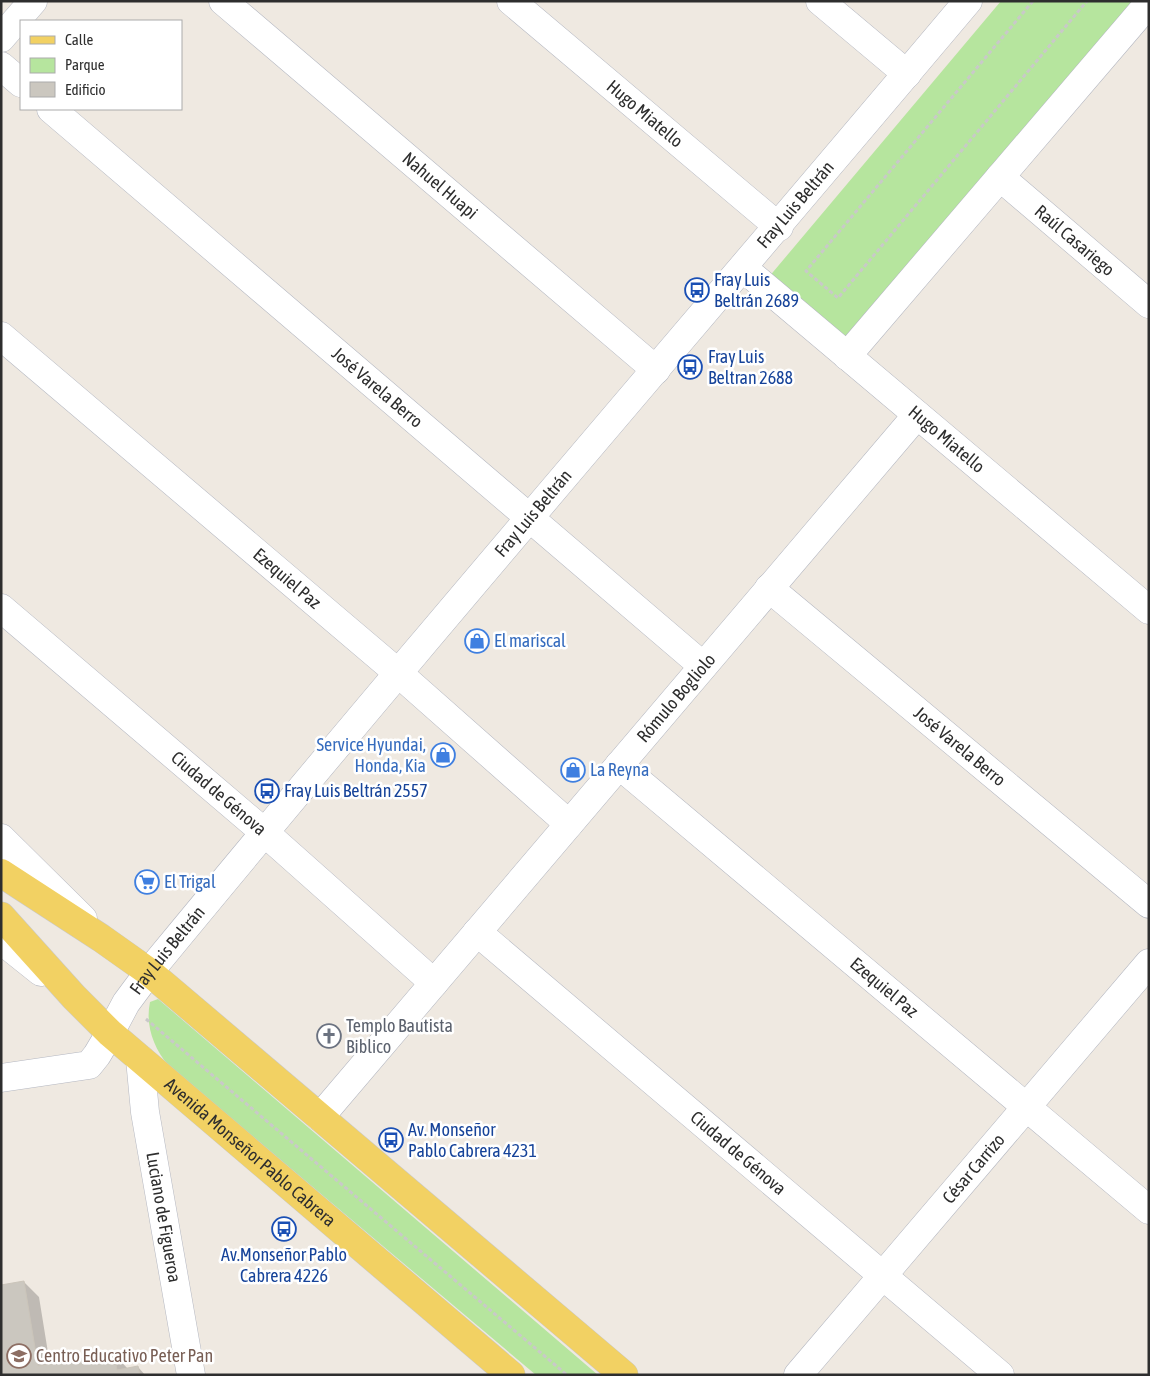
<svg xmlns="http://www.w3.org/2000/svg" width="1150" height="1376" font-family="'Asap Condensed',sans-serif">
<rect width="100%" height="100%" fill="#efe9e1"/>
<path fill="#b6e59e" d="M1001,1H1136L846,341L768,278Z
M158,999L598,1375H536L168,1065C154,1048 145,1026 150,1002Z"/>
<path fill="#0003" d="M24,1282L39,1297L50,1365L114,1354L128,1369L138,1367L145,1375H1Z"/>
<path fill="#cbc7bf" stroke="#cbc5ba" d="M24,1281L38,1366L114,1353L117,1370L138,1366L140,1375H1V1285Z"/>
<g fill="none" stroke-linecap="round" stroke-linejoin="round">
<g stroke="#b4b7c1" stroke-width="29">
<g id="minor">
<path id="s1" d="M223,1L656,370"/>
<path id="s2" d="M511,1L779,227"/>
<path d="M820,1L907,74"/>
<path d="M1,38L33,1"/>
<path d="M1,66L21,83"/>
<path id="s3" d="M51,109L703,666"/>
<path id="s4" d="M1000,177L1149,304"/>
<path id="s5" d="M743,268L1149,610"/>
<path id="s6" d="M1,336L397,672L569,824"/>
<path d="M847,356L1149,3"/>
<path id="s7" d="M769,588L1149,904"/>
<path id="s8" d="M1,608L264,832L434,983"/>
<path id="s9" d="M619,765L1149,1210"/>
<path d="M1,838L83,919"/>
<path id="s10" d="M477,932L1000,1375"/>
<path d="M1,940L41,972"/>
<path id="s11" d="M140,1059L145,1112L191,1375"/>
<path d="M1,1078L89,1065L97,1055L110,1033"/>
<path id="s12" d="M320,1117L917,415"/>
<path id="s13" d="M798,1375L1149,963"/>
</g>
</g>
<g stroke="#b4b7c1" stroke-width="29">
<g id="secondary">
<path id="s14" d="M110,1033L126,1003L149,972C418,645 695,325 968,1"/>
</g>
</g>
<g stroke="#c9c9c9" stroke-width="29">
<g id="primary">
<path d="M1,873L101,938L149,972L624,1375"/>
<path id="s15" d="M1,916L74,997L110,1033L511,1375"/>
</g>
</g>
<path stroke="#c9c9c9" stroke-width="3" stroke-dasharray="4 2.5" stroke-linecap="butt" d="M1033,1L806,271L838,298L1087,1
M146,1019L567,1375"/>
<use href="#minor" stroke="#fff" stroke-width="28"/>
<use href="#secondary" stroke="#fff" stroke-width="28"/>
<use href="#primary" stroke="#f2d163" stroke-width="28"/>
</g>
<defs>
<g id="bus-ring" transform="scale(1.25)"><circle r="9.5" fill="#fff" stroke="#1a4fb4" stroke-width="1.5"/><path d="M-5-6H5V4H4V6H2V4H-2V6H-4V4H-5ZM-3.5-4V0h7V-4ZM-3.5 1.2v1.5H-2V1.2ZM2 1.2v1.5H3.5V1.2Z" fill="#1a4fb4"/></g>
<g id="shop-ring" transform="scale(1.25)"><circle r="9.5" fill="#fff" stroke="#3f7fe0" stroke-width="1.5"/><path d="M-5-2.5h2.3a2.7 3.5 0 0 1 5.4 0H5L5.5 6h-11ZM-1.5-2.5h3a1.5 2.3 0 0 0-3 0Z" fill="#3f7fe0"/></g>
<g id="supermarket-ring" transform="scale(1.25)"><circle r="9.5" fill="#fff" stroke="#3f7fe0" stroke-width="1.5"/><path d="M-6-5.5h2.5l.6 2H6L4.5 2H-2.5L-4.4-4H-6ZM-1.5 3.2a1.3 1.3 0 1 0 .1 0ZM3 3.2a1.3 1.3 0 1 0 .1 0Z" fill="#3f7fe0"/></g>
<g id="church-ring" transform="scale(1.25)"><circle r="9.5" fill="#fff" stroke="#6b7280" stroke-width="1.5"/><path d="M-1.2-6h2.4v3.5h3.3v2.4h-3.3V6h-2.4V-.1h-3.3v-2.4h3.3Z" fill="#6b7280"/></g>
<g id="school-ring" transform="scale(1.25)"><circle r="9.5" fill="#fff" stroke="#8d6e63" stroke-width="1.5"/><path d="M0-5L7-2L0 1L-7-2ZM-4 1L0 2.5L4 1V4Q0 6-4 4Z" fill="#8d6e63"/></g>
</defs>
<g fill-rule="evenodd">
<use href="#bus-ring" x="697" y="290"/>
<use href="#bus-ring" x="690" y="367"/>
<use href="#shop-ring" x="477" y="641"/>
<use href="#shop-ring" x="443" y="755"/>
<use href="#shop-ring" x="573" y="770"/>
<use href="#bus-ring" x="267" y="791"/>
<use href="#supermarket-ring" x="147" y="882"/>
<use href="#church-ring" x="329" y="1036"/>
<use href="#bus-ring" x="391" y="1140"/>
<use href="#bus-ring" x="284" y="1229"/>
<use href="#school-ring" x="19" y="1356"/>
</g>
<g text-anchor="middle" stroke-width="5" stroke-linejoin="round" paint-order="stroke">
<g font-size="18" fill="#2e2e2e" stroke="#fff">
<text dy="6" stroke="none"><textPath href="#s2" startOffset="175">Hugo Miatello</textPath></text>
<text dy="6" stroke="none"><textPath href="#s1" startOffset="285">Nahuel Huapi</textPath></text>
<text dy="6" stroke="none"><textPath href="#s14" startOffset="1076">Fray Luis Beltrán</textPath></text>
<text dy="6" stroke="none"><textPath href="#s4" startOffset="98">Raúl Casariego</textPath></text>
<text dy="6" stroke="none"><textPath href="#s3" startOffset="429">José Varela Berro</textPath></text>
<text dy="6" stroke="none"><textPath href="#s5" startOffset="266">Hugo Miatello</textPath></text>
<text dy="6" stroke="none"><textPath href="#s14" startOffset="671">Fray Luis Beltrán</textPath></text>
<text dy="6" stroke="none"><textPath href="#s6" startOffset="375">Ezequiel Paz</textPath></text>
<text dy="6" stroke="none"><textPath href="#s12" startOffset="550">Rómulo Bogliolo</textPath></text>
<text dy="6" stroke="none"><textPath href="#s7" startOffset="248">José Varela Berro</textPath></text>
<text dy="6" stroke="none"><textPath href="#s8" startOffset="286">Ciudad de Génova</textPath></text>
<text dy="6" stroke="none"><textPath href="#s14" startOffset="101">Fray Luis Beltrán</textPath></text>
<text dy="6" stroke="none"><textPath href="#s9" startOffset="346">Ezequiel Paz</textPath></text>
<text dy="6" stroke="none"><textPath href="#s15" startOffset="344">Avenida Monseñor Pablo Cabrera</textPath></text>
<text dy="6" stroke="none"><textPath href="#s10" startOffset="342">Ciudad de Génova</textPath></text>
<text dy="6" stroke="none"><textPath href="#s13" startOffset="271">César Carrizo</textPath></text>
<text dy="6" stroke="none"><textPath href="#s11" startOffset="160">Luciano de Figueroa</textPath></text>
</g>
<g font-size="18" fill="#164399" stroke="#fff" text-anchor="start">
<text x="714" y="286">Fray Luis<tspan x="714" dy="21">Beltrán 2689</tspan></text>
<text x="708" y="363">Fray Luis<tspan x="708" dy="21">Beltran 2688</tspan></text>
<text x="284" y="797">Fray Luis Beltrán 2557</text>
<text x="408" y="1136">Av. Monseñor<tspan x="408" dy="21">Pablo Cabrera 4231</tspan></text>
<text x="284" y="1261" text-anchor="middle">Av.Monseñor Pablo<tspan x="284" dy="21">Cabrera 4226</tspan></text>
</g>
<g font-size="18" fill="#366cbe" stroke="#fff" text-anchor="start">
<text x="494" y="647">El mariscal</text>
<text x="426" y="751" text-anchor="end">Service Hyundai,<tspan x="426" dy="21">Honda, Kia</tspan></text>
<text x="590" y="776">La Reyna</text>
<text x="164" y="888">El Trigal</text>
</g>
<g font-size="18" fill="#5b616d" stroke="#fff" text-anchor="start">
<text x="346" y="1032">Templo Bautista<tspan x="346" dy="21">Biblico</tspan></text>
</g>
<g font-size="18" fill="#785e54" stroke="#fff" text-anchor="start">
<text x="36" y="1362">Centro Educativo Peter Pan</text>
</g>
</g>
<rect width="1150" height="1376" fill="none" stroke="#2e2e2e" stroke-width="5"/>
<rect x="20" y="20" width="162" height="90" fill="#ffffff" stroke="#ababab"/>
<rect x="30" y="36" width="25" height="8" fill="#f2d163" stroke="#ababab"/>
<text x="65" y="45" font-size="15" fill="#2e2e2e">Calle</text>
<rect x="30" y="58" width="25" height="15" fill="#b6e59e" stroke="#ababab"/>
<text x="65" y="70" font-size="15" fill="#2e2e2e">Parque</text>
<rect x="30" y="82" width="25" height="15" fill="#cbc7bf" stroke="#ababab"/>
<text x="65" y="95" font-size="15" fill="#2e2e2e">Edificio</text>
</svg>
